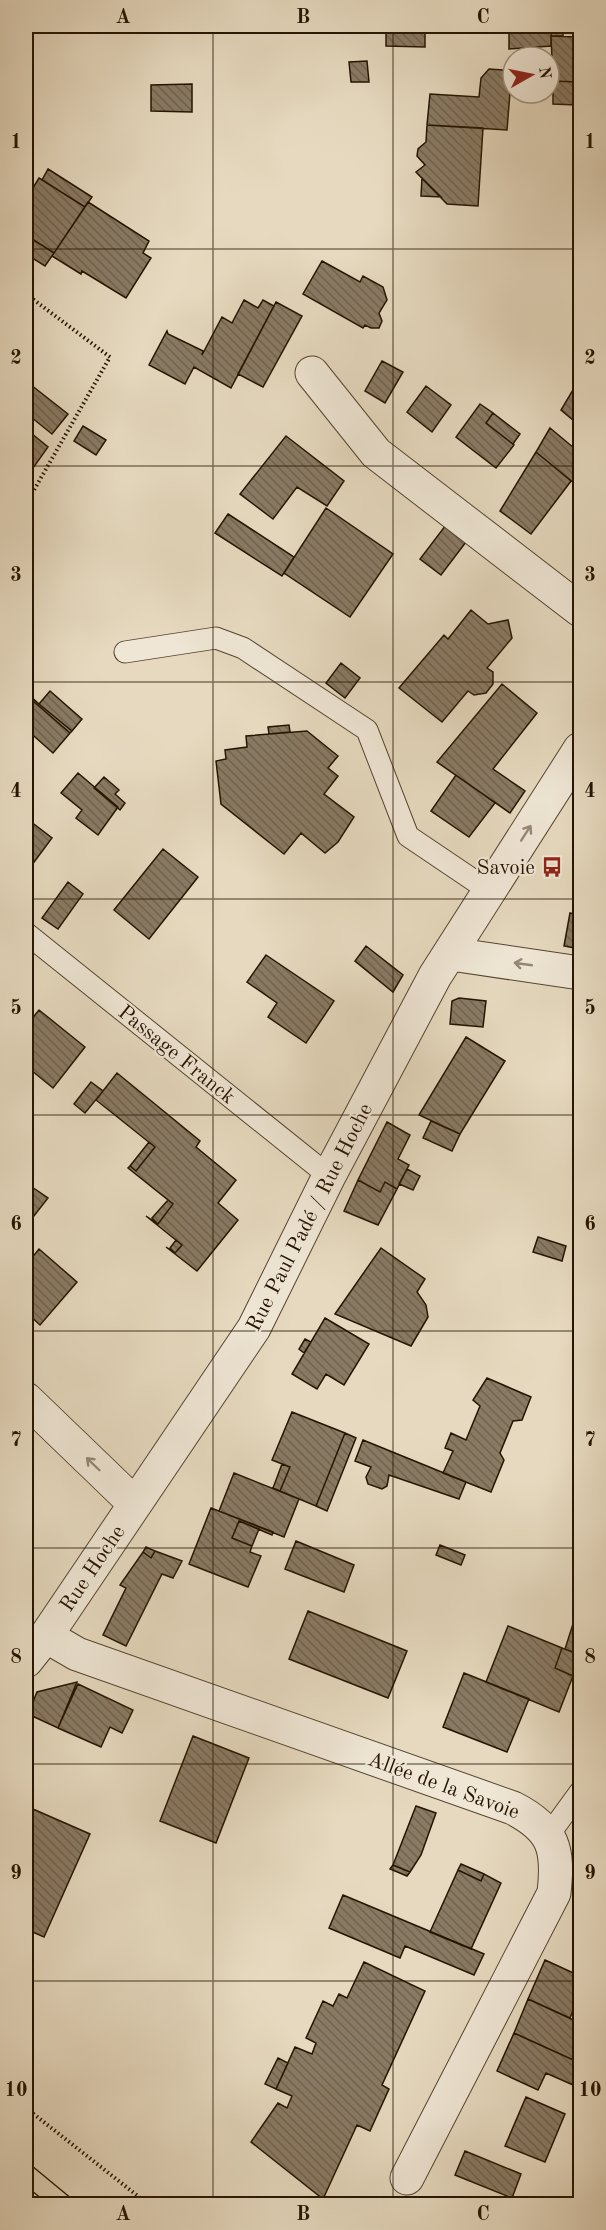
<svg xmlns="http://www.w3.org/2000/svg" width="606" height="2230" font-family="'Old Standard TT',serif">
<defs>
<pattern id="building-back-hatch" width="6" height="6" patternUnits="userSpaceOnUse" patternTransform="scale(1.5)"><rect width="6" height="6" fill="#897a64"/><path d="M-1 5l2 2M0 0l6 6M5-1l2 2" fill="none" stroke="#706350"/></pattern>
</defs>
<rect width="100%" height="100%" fill="#e6d9bf"/>
<filter id="stains"><feTurbulence type="fractalNoise" baseFrequency=".00333" numOctaves="4"/><feColorMatrix values="0 0 0 0 .2 0 0 0 0 .09 0 0 0 0 .02 0 0 0 .5 -.17"/></filter>
<radialGradient id="worn" r=".72"><stop offset=".6" stop-color="#630" stop-opacity="0"/><stop offset="1" stop-color="#630" stop-opacity=".3"/></radialGradient>
<path fill="url(#building-back-hatch)" stroke="#251401" stroke-width="1.5" d="M386,26H425V47L386,46Z
M509,26H551V46L509,49Z
M551,26H563V36H551Z
M551,36L576,37L577,82L553,81Z
M367,61L369,82H351L349,62Z
M489,69L503,70L511,80L507,130L427,125L430,94L479,97L481,78Z
M553,81L577,82L576,105L553,104Z
M192,84V112L151,111V85Z
M427,125L483,128L478,206L447,204L416,172L425,165L417,156L418,149L426,142Z
M48,169L92,197L85,207L42,180Z
M39,178L85,207L54,253L26,235V199Z
M422,178L441,197L421,196Z
M88,202L149,241L143,253L151,258L126,298L82,271L81,274L52,256Z
M29,237L54,253L45,266L26,254V243Z
M322,261L360,282L363,276L383,287L387,300L379,313L382,321L379,328H371L365,325L363,328L303,294Z
M244,300L258,308L263,300L274,306L231,388L194,367L185,384L149,365L167,331L168,334L203,351L202,355L222,317L232,323Z
M276,302L302,316L263,387L238,374Z
M382,361L403,372L385,403L365,391Z
M580,378V426L561,410Z
M26,381L68,414L52,434L26,413Z
M426,386L451,405L432,432L407,412Z
M480,404L493,413L486,423L514,445L496,468L456,437Z
M493,413L520,434L513,444L486,423Z
M83,426L106,440L96,455L74,441Z
M550,428L580,453V488L536,452Z
M26,429L48,447L26,478Z
M286,436L344,481L327,506L297,487L273,519L240,494Z
M536,452L571,481L531,534L500,511Z
M326,508L393,554L350,617L284,573Z
M228,514L294,557L282,576L215,533Z
M452,517L472,534L441,575L420,559Z
M471,610L488,624L508,620L512,638L487,668L493,672V684L486,693L474,695L468,691L442,722L399,688L444,635L448,639Z
M341,663L360,678L345,698L326,683Z
M502,684L537,713L493,769L525,791L510,813L437,762Z
M50,691L82,719L72,731L39,704Z
M26,692L39,704L72,731L70,733L26,695Z
M26,695L70,733L53,753L26,729Z
M289,725L290,732L269,734L268,727Z
M307,731L338,756L328,768L338,776L324,794L354,817L338,842L325,853L301,833L284,854L221,804L216,761L226,759L225,750L247,747L246,736Z
M78,773L118,807L98,835L76,818L82,810L61,793Z
M456,775L495,803L469,837L431,811Z
M104,777L119,790L115,794L125,803L120,810L94,788Z
M26,818L52,838L26,873Z
M163,849L198,877L149,939L114,910Z
M68,882L83,894L58,929L42,918Z
M570,913L580,915V949L564,946Z
M366,946L403,975L393,992L355,961Z
M266,955L334,1001L306,1043L268,1017L277,1003L247,982Z
M459,998L486,1001L483,1027L450,1024L452,1001Z
M39,1010L85,1047L53,1088L26,1066V1026Z
M466,1037L505,1061L460,1134L419,1115Z
M117,1073L200,1141L196,1147L236,1180L218,1203L238,1220L197,1271L166,1247L175,1253L182,1245L146,1216L158,1224L173,1204L128,1168L130,1166L136,1171L155,1147L96,1100Z
M91,1082L103,1091L85,1113L74,1104Z
M431,1121L460,1134L452,1151L423,1138Z
M387,1122L410,1135L398,1159L409,1165L397,1189L385,1182L380,1192L358,1180Z
M149,1142L155,1147L136,1171L130,1166Z
M407,1169L420,1176L413,1190L399,1184Z
M358,1180L380,1192L385,1182L397,1189L378,1225L344,1211Z
M29,1185L48,1198L26,1226V1189Z
M168,1200L173,1204L158,1224L152,1218Z
M538,1237L566,1246L562,1261L533,1252Z
M176,1240L182,1245L175,1253L170,1248Z
M381,1248L425,1279L417,1292L426,1305L428,1317L411,1346L335,1314Z
M39,1249L77,1282L40,1325L26,1312V1265Z
M325,1318L369,1344L344,1385L326,1374L317,1389L292,1374Z
M305,1339L311,1342L304,1353L299,1349Z
M487,1378L531,1397L522,1420L513,1421L500,1453L504,1460L491,1492L443,1473L453,1451L445,1448L451,1433L466,1440L480,1406L473,1400Z
M292,1412L345,1433L316,1506L280,1491L290,1467L272,1460Z
M345,1433L356,1438L327,1511L316,1506Z
M363,1440L466,1482L459,1499L389,1475L387,1486L382,1489L368,1484L366,1477L371,1467L355,1461Z
M282,1464L290,1467L280,1491L273,1488Z
M234,1473L299,1499L284,1537L219,1511Z
M211,1508L273,1532L272,1535L239,1521L232,1538L252,1546L250,1552L261,1556L248,1587L189,1564Z
M239,1521L259,1529L252,1546L232,1538Z
M296,1541L354,1565L344,1592L285,1569Z
M440,1545L465,1555L461,1565L436,1555Z
M146,1547L155,1551L151,1558L143,1552Z
M155,1551L182,1561L173,1578L162,1574L126,1646L103,1635L126,1588L120,1585L143,1552L151,1558Z
M580,1602V1655L565,1649Z
M308,1611L407,1651L388,1698L289,1659Z
M508,1626L562,1648L555,1668L573,1676L559,1712L486,1682Z
M562,1648L580,1655L573,1676L555,1668Z
M464,1673L529,1699L507,1752L443,1727Z
M77,1682L58,1728L28,1714L37,1692Z
M78,1684L133,1710L122,1733L110,1727L101,1747L58,1728Z
M193,1736L249,1758L216,1843L160,1821Z
M26,1806L90,1834L44,1937L26,1929Z
M416,1806L436,1813L421,1855L410,1872L393,1865Z
M461,1864L484,1874L481,1881L458,1870Z
M393,1865L410,1872L407,1876L390,1869Z
M458,1870L481,1881L484,1874L501,1883L471,1949L430,1932Z
M343,1895L484,1954L474,1975L405,1946L400,1958L329,1928Z
M545,1960L580,1976V1993L570,2018L528,1999Z
M364,1962L425,1991L382,2085L389,2089L370,2131L357,2125L323,2199L251,2142L278,2103L287,2108L292,2096L276,2089L295,2047L312,2054L316,2043L306,2038L323,2001L333,2006L339,1994L347,1998Z
M528,1999L580,2023V2063L514,2033Z
M514,2033L580,2063V2088L546,2073L538,2090L497,2071Z
M278,2058L288,2063L276,2089L265,2084Z
M526,2097L565,2114L545,2162L505,2146Z
M465,2151L521,2174L512,2198L455,2175Z"/>
<g fill="none" stroke-linecap="round" stroke-linejoin="round">
<g stroke="#554530" stroke-width="23">
<path id="service" d="M125,652L216,638L243,648L367,730L408,836L488,890
M26,933L329,1176
M548,1836L580,1792"/>
</g>
<g stroke="#554530" stroke-width="35">
<path id="minor" d="M312,373L376,453L580,610
M451,954L580,973
M26,1399L135,1504
M46,1636L77,1654L513,1808C554,1829 559,1849 554,1893L407,2178
M26,1661L46,1636L254,1328L329,1176L435,976L580,749"/>
</g>
<path stroke="#251401" stroke-width="4" stroke-dasharray="1.5 3" stroke-linecap="butt" d="M26,294L110,357L26,504
M26,2108L148,2204"/>
<use href="#service" stroke="#efe6d5" stroke-width="21"/>
<use href="#minor" stroke="#efe6d5" stroke-width="33"/>
<path stroke="#251401" stroke-width="1.5" d="M26,2161L78,2204
M26,2186L48,2204"/>
</g>
<defs><path id="oneway-shaft" d="M-6 0H5M1.5-3L5.5 0L1.5 3" fill="none" stroke-width="1.6" stroke-linecap="round" stroke-linejoin="round" transform="scale(1.5)"/></defs>
<g stroke="#948876">
<use href="#oneway-shaft" transform="translate(526 833) rotate(-57)"/>
<use href="#oneway-shaft" transform="translate(523 964) rotate(-172)"/>
<use href="#oneway-shaft" transform="translate(93 1464) rotate(-136)"/>
</g>
<path fill="none" stroke="#251401" stroke-width="1.5" stroke-opacity="0.55" d="M213,26V2204M393,26V2204M26,249H580M26,466H580M26,682H580M26,899H580M26,1115H580M26,1331H580M26,1548H580M26,1764H580M26,1981H580"/>
<defs>
<g id="bus-bare" transform="scale(1.62)"><path d="M-5-6H5V4H4V6H2V4H-2V6H-4V4H-5ZM-3.5-4V0h7V-4ZM-3.5 1.2v1.5H-2V1.2ZM2 1.2v1.5H3.5V1.2Z" fill="#8f2418" stroke="#efe6d5" stroke-width="2.5" paint-order="stroke"/></g>
</defs>
<g fill-rule="evenodd">
<use href="#bus-bare" x="552" y="867"/>
</g>
<g text-anchor="middle" stroke-width="4.5" stroke-linejoin="round" paint-order="stroke">
<g font-size="21" fill="#251401" stroke="#efe6d5" text-anchor="end">
<text x="535" y="874">Savoie</text>
</g>
<g font-size="21" fill="#251401" stroke="#efe6d5">
<text transform="translate(177 1054) rotate(39)" y="7">Passage Franck</text>
<text transform="translate(309 1217) rotate(-63)" y="7">Rue Paul Padé / Rue Hoche</text>
<text transform="translate(92 1568) rotate(-56)" y="7">Rue Hoche</text>
<text transform="translate(444 1785) rotate(20)" y="7">Allée de la Savoie</text>
</g>
</g>
<rect width="606" height="2230" fill="none" stroke="#e6d9bf" stroke-width="66"/>
<g transform="translate(531 75) rotate(81)"><circle r="28" fill="#efe6d5" stroke="#9e9280" stroke-width="1.5"/>
<path d="M0-4.5L10 22L0 15L-10 22Z" fill="#8f2418"/>
<text y="-9" font-size="16" font-weight="bold" text-anchor="middle" fill="#251401">N</text>
</g>
<rect x="33" y="33" width="540" height="2164" fill="none" stroke="#251401" stroke-width="2"/>
<g font-size="20" text-anchor="middle" font-weight="bold" fill="#251401">
<text x="123" y="23">A</text>
<text x="303" y="23">B</text>
<text x="483" y="23">C</text>
<text x="16" y="148">1</text>
<text x="590" y="148">1</text>
<text x="16" y="364">2</text>
<text x="590" y="364">2</text>
<text x="16" y="581">3</text>
<text x="590" y="581">3</text>
<text x="16" y="797">4</text>
<text x="590" y="797">4</text>
<text x="16" y="1014">5</text>
<text x="590" y="1014">5</text>
<text x="16" y="1230">6</text>
<text x="590" y="1230">6</text>
<text x="16" y="1446">7</text>
<text x="590" y="1446">7</text>
<text x="16" y="1663">8</text>
<text x="590" y="1663">8</text>
<text x="16" y="1879">9</text>
<text x="590" y="1879">9</text>
<text x="16" y="2096">10</text>
<text x="590" y="2096">10</text>
<text x="123" y="2220">A</text>
<text x="303" y="2220">B</text>
<text x="483" y="2220">C</text>
</g>
<rect width="100%" height="100%" filter="url(#stains)"/>
<rect width="100%" height="100%" fill="url(#worn)"/>
</svg>
